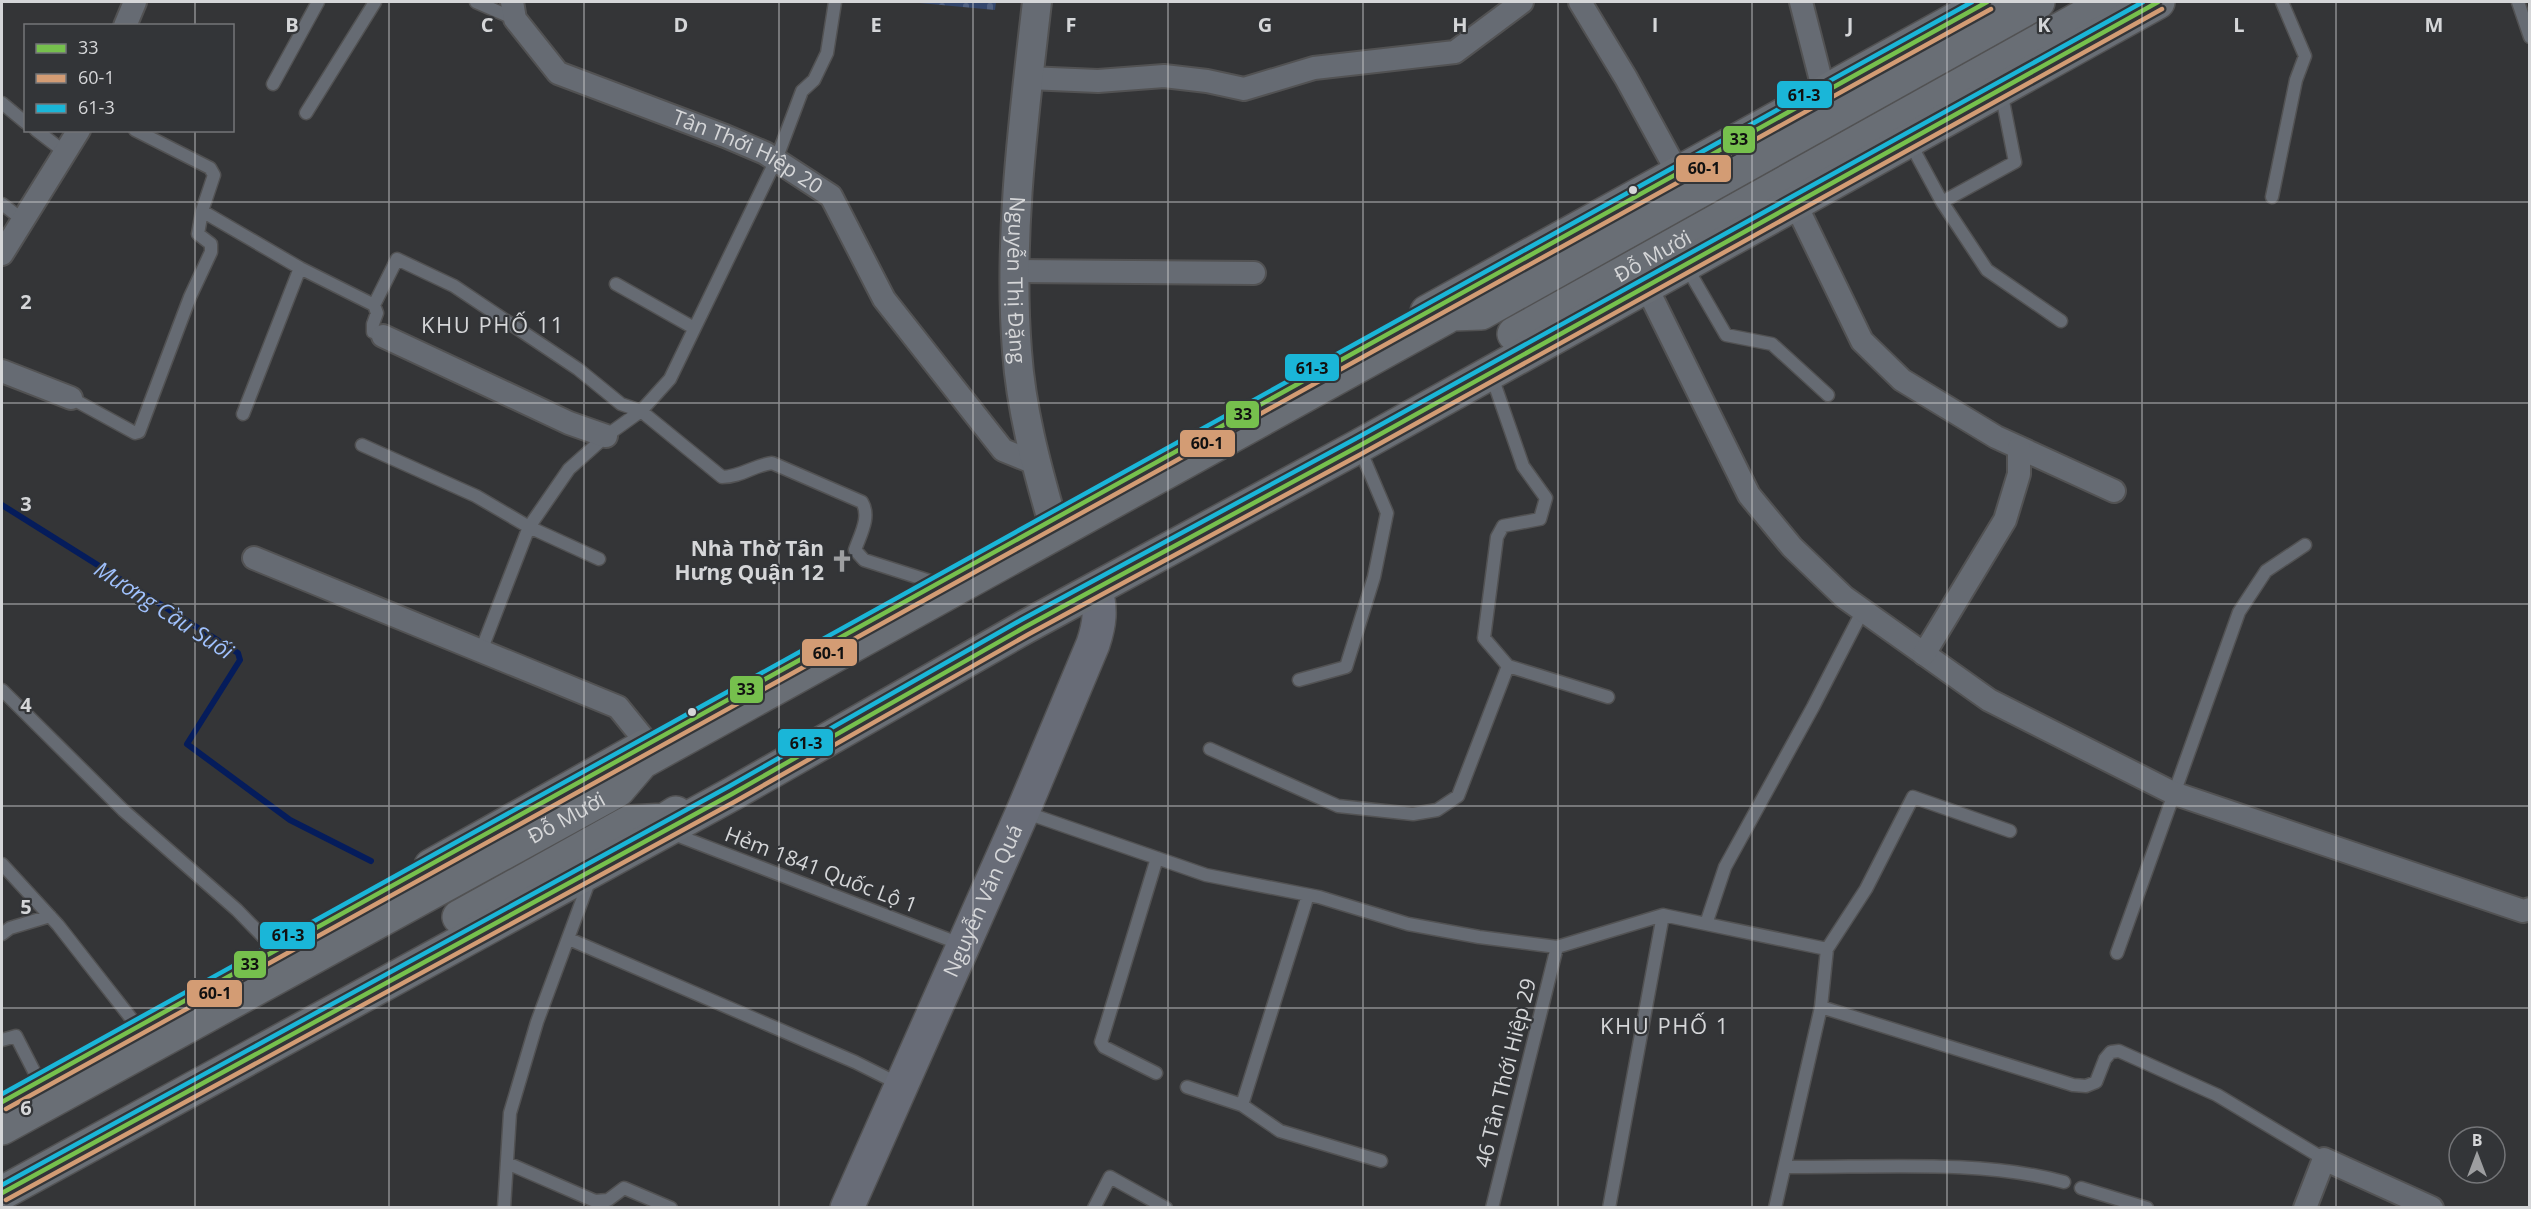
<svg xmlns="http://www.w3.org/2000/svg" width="2531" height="1209" font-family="'Open Sans',sans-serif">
<defs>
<pattern id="cemetery-stones" width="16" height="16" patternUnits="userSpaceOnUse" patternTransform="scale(1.5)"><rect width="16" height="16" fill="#33466c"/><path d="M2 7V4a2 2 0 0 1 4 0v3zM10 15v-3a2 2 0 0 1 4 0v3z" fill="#506080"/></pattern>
</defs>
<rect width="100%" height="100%" fill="#343537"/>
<path fill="url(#cemetery-stones)" d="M909,2H996L995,10Z"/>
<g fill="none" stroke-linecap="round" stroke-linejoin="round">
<path stroke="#051c5b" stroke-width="6" d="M2,505L238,653L240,660L187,744L290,820L371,861"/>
<g stroke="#525253" stroke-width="15">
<path id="service" d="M476,2L515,19
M2518,2L2530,37
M273,84L318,2
M2,103L26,123
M306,113L375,2
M36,130L66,153
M135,130L210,168L214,175L202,211L300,268L374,305L377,313L373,324V332L383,336
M1909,141L1942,202L2015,162L2001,91
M2272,197L2296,80L2305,56L2282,2
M1942,202L1987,270L2061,321
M2,204L23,220
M1686,266L1726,335L1772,344L1828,395
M616,284L694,328
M374,305L397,259L454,286L578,369L621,404L641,411L722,477C741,477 754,465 772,463L862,502C871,517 860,535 855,550L864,560L936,583L945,591
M71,398L135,433L139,432L190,297L211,252V244L198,234L202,211
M243,414L300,268
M362,445L476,496L529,527L599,559
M481,651L529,527L569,469L606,436L641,411L670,379L776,160L802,91L814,80L827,53L835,2
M1508,666L1608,697
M1299,680L1346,667L1374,577L1387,513L1359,447
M2,690L123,810L237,910L277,951
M1210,749L1338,806L1413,814L1437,810L1458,796L1508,666L1484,638L1497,537L1503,526L1540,519L1546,498L1523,466L1491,374
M1024,812L1206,875L1319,897L1408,924L1479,937L1557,947L1663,915
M671,833L963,945
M2,864L58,925L152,1045
M1706,924L1725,867L1813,707L1863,610
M2,934L10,928L50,916
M569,939L855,1062L901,1085
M1827,949L1866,889L1913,797L2010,831
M2117,953L2239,612L2266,571L2305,545
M1821,1007L2073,1085L2086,1086L2096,1082L2105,1059L2111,1052L2119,1051L2217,1095L2324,1159
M2,1040L16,1036L39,1081
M1156,1073L1104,1047L1101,1042L1157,858
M1187,1087L1242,1105L1280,1131L1381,1161
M1242,1105L1308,895
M507,1163L595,1201L608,1200L624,1188L671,1208
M1785,1167C1873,1168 1980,1159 2064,1182
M2081,1188L2147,1208
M504,1208L510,1113L537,1022L590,879
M1094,1208L1110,1177L1166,1208
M1492,1208L1557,947
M1609,1208L1663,915L1827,949L1821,1007L1775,1208"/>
</g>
<g stroke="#525253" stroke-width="26">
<g id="minor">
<path id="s1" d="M512,2L515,19L558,73L725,136L765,153L831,196L884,299L1003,450L1035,463"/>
<path d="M1580,2L1626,78L1678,173"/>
<path d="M1801,2L1824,92"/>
<path d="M125,26L135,2"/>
<path d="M1028,78L1098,81L1164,76L1207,81L1244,89L1314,68L1455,52L1522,2"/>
<path d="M1795,203L1862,341L1902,380L1996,437L2114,491"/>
<path d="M2,254L79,130"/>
<path d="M1015,271L1254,273"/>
<path d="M1641,276L1749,495L1792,547L1844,597L1989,700L2173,793L2523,911L2530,909"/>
<path d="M383,336L569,423L606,436"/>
<path d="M2,371L71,398"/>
<path d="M254,558L618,707L648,744"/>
<path d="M1924,654L2005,520L2019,474V448"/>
<path d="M2305,1208L2324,1159L2432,1208"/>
</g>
</g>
<g stroke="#525253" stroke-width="32">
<g id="tertiary">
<path id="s2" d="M1037,2C1024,116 1008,235 1017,351C1021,409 1036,465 1052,520"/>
</g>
</g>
<g stroke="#525253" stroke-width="36">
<g id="secondary">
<path id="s3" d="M847,1208L1023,811L1093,644C1100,623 1101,610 1096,589"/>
</g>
</g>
<g stroke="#525253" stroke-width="36">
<g id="trunk">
<path d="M1427,312L1987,2"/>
<path id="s4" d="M1514,334L2109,2"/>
<path d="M431,866L645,746"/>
<path d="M459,917L630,822L665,820L676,813"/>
<path id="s5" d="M2,1128L618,790L642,762L1452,314L1481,313L2038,2"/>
<path d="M2,1193L732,794L1025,627L1359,446L2158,2"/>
</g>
</g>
<use href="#service" stroke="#666b73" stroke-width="12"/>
<use href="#minor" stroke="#666b73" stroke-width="22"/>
<use href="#tertiary" stroke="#666b73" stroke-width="28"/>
<use href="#secondary" stroke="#686c77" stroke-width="33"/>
<use href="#trunk" stroke="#696e75" stroke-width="33"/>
<g stroke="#333538" stroke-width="9">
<path id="bus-1" d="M2,1102L1987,2
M2,1193L732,794L1025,627L1359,446L2158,2"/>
</g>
<g stroke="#333538" stroke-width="9">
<path id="bus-2" d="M6,1109L1991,9
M6,1200L736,801L1029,634L1363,453L2162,9"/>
</g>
<g stroke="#333538" stroke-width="9">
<path id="bus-3" d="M2,1094L1972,2
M2,1185L728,787L1021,620L1355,439L2143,2"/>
</g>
<use href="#bus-1" stroke="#76c04d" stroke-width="4.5"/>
<use href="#bus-2" stroke="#d39c74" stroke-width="4.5"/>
<use href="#bus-3" stroke="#1ab6d8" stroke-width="4.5"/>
</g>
<path fill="none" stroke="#d5d6d8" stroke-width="1.5" stroke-opacity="0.55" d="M195,2V26M389,2V1208M584,2V1208M779,2V1208M973,2V1208M1168,2V1208M1363,2V1208M1558,2V1208M1752,2V1208M1947,2V1208M2142,2V1208M2336,2V1208M195,130V1208M2,202H2530M2,403H2530M2,604H2530M2,806H2530M2,1008H2530"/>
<defs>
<g id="church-bare" transform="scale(1.8)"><path d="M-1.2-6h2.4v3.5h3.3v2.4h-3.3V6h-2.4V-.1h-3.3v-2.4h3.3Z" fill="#9d9ea0" stroke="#333538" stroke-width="2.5" paint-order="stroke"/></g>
</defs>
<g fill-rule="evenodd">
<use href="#church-bare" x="842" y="561"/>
</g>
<g fill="#d5d6d8" stroke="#333538" stroke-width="2">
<circle cx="1633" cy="190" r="5"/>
<circle cx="692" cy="712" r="5"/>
</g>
<g text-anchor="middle" stroke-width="4.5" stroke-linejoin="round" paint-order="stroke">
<g font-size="21" fill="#d5d6d8" stroke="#333538">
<text dy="7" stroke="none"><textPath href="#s1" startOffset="292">Tân Thới Hiệp 20</textPath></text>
<text dy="7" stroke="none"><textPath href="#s4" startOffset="159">Đỗ Mười</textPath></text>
<text dy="7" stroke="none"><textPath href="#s2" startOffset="279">Nguyễn Thị Đặng</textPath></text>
<text dy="7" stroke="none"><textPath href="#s5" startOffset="644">Đỗ Mười</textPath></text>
<text transform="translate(821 870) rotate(21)" y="7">Hẻm 1841 Quốc Lộ 1</text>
<text dy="7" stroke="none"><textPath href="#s3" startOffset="336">Nguyễn Văn Quá</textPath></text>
<text transform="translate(1506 1073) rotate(-76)" y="7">46 Tân Thới Hiệp 29</text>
</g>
<g font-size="21" font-weight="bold" fill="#d5d6d8" stroke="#333538" text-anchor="end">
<text x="824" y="556">Nhà Thờ Tân<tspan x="824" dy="24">Hưng Quận 12</tspan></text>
</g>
<g font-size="22" letter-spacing="1.5" fill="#d5d6d8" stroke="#333538">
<text x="493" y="333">KHU PHỐ 11</text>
<text x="1665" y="1034">KHU PHỐ 1</text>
</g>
<g font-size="22" font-style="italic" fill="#a0c1fd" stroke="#333538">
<text transform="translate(164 610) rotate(33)" y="8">Mương Cầu Suối</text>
</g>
</g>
<g font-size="20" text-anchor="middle" font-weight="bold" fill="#d5d6d8" stroke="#333538" stroke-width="4.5" stroke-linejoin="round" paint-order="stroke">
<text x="292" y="32">B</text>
<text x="487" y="32">C</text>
<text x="681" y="32">D</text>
<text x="876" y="32">E</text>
<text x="1071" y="32">F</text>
<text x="1265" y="32">G</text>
<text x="1460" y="32">H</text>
<text x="1655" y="32">I</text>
<text x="1850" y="32">J</text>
<text x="2044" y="32">K</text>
<text x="2239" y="32">L</text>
<text x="2434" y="32">M</text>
<text x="26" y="309">2</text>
<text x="26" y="511">3</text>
<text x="26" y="712">4</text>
<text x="26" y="914">5</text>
<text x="26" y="1115">6</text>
</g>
<g stroke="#333538" stroke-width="2">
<rect x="1776" y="80" width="57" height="29" rx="6" fill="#1ab6d8"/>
<rect x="1722" y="125" width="34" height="29" rx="6" fill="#76c04d"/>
<rect x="1675" y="154" width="57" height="29" rx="6" fill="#d39c74"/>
<rect x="1284" y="353" width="56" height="29" rx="6" fill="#1ab6d8"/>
<rect x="1225" y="400" width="35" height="29" rx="6" fill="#76c04d"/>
<rect x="1179" y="429" width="57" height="29" rx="6" fill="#d39c74"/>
<rect x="801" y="638" width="57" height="29" rx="6" fill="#d39c74"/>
<rect x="729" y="675" width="35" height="29" rx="6" fill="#76c04d"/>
<rect x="777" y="728" width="57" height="29" rx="6" fill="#1ab6d8"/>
<rect x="259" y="921" width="57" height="29" rx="6" fill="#1ab6d8"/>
<rect x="233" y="950" width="34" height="29" rx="6" fill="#76c04d"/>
<rect x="186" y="979" width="57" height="29" rx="6" fill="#d39c74"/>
</g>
<g font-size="16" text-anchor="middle" font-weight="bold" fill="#111">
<text x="1804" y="101">61-3</text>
<text x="1739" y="145">33</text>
<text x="1704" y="174">60-1</text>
<text x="1312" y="374">61-3</text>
<text x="1243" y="420">33</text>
<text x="1207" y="449">60-1</text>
<text x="829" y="659">60-1</text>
<text x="746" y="695">33</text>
<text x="806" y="749">61-3</text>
<text x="288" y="941">61-3</text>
<text x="250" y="970">33</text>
<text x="215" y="999">60-1</text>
</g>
<rect width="2531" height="1209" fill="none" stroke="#d5d6d8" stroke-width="6"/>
<rect x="24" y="24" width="210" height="108" fill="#333538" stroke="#747578" stroke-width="1.5"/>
<rect x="36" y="44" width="30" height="9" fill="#76c04d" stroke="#747578" stroke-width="1.5"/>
<text x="78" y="54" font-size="18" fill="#d5d6d8">33</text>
<rect x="36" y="74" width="30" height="9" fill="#d39c74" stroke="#747578" stroke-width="1.5"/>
<text x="78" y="84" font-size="18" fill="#d5d6d8">60-1</text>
<rect x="36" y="104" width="30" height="9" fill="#1ab6d8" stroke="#747578" stroke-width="1.5"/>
<text x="78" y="114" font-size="18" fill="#d5d6d8">61-3</text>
<g transform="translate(2477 1155)"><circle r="28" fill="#333538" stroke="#747578" stroke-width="1.5"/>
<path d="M0-4.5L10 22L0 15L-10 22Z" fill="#9d9ea0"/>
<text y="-9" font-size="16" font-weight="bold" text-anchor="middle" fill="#d5d6d8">B</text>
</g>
</svg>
